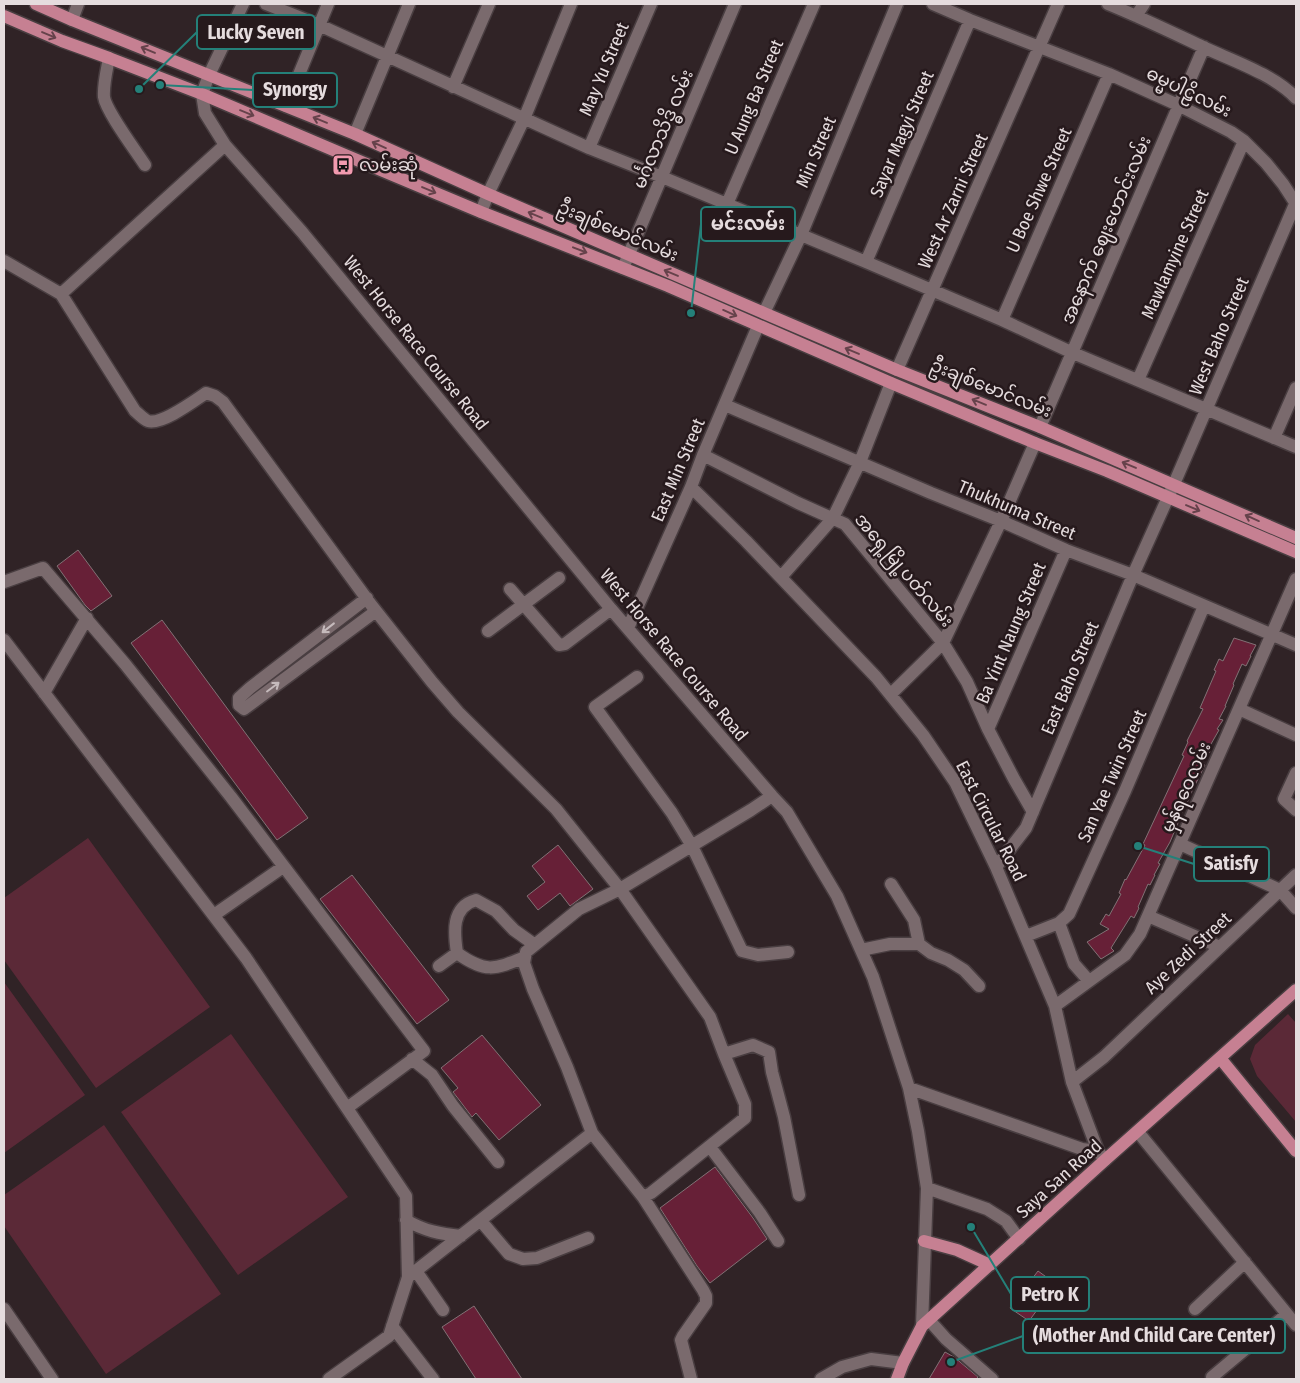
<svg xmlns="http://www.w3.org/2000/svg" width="1300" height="1383" font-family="'Fira Sans Condensed','Noto Sans Myanmar',sans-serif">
<rect width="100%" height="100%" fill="#302326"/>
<path fill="#5b2937" d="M88,838L210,1007L96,1088L4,960V898Z
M4,982L85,1095L4,1153Z
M1288,1014L1296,1023V1122L1257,1076L1250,1059L1255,1045Z
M231,1034L348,1197L238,1275L121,1112Z
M104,1125L221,1294L106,1374L4,1226V1195Z"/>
<path fill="#672037" stroke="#827175" d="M78,550L112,596L91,611L85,605L57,566Z
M162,620L308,818L277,840L131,643Z
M1234,638L1256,645L1250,656H1251L1246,666L1242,664L1233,684L1234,685L1225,706H1226L1219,719L1223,720L1217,729L1219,730L1207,751H1210L1202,764L1205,765L1189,797H1190L1179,818H1180L1170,842L1158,863L1160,864L1154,875H1155L1150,885L1148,884L1138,907L1139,908L1134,918L1131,916L1111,948L1114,951L1101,959L1087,942L1109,929L1100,924L1106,914L1109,916L1121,894L1119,893L1125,879L1126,880L1145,845L1143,844L1184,756L1182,755L1188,742L1187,741L1203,709L1200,708L1216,671L1214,670L1219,659L1223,661Z
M558,845L593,889L570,906L560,893L538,910L527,896L545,882L532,866Z
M352,875L449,1000L417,1024L320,899Z
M482,1035L541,1105L499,1140L476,1113L472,1117L460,1101L453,1092L458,1088L441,1068Z
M715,1167L753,1218L767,1239L710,1283L697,1266L660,1208Z
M1038,1271L1056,1284L1029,1321L1010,1308Z
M474,1306L522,1379H476L442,1327Z
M945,1352L954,1357L978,1377L976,1379H929Z"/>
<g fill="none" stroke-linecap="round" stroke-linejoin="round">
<g stroke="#493e41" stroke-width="15">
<path id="minor" d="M243,4L209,75L202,94L205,113L225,145L302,232L611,609L772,796L787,812L837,896L873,977L909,1088L918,1131L927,1188L922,1326
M266,4L319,25L589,148L662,177L866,262L1002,320L1073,353L1296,447
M933,4L970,20L1109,74L1178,105L1231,132L1244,141L1266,163L1283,184L1296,204
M1108,4C1140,17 1171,32 1203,47C1233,61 1273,74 1296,98
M1136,16L1144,4
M72,20L78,4
M109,58C107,69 103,85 104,97C106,111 136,151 145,165
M453,87L489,4
M286,106L328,4
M355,134L409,4
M225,145L61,294L135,411C139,414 143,419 148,421C162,425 194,401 206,393L215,396L223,402L372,606L432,682L458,712L556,809L620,889L710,1017L724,1054L745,1104V1118L651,1193L643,1197L592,1133L408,1277
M589,148L651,4
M727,204L814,4
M481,212L488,194L524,119L571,4
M4,261L61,294
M866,262L970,20
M623,268L735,4
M764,313L801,235L897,4
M1002,320L1109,74
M897,370L1058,4
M1138,380L1244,141
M725,405L931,493L1001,521L1066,550L1133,575L1296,645
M1040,427L1204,47
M1274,438L1296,388
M703,455L798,503L845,524L943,643L967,682L988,729L1014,779L1033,812
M691,487L746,541L876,677L923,735L955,782L996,867L1055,1006L1072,1082L1098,1151L1105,1160
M781,577L833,518L860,462L891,383
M4,582L43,568L125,664L231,797L424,1051L347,1108
M510,589L559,645L565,644L611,609
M367,598L250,688L239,698V705L244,709L376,611
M628,628L691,487L703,455L758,326
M488,631L559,578
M4,640L246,958L406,1196L408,1277L389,1336L329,1379
M637,677L595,707L672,813L692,846L742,951L758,955L788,952
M44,693L87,618
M891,694L943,643L1001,521L1035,443
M1239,709L1296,735
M988,729L1066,550
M1296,773L1284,799L1296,810
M1180,844L1280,890L1296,908
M996,867L1026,828L1133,575L1174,484L1296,202
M891,884L914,920L919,944
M214,915L283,867
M1148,916L1220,947
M1059,923L1074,964L1089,981
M1026,936L1059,923L1069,914L1125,791L1204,606
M861,950L890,944H919L931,953L948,960L964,970L979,986
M525,957C494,970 485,973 457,953C454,933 451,907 476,900L496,911L514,930L535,945
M439,966L457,953
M1055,1006L1125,955L1140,934L1296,579
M724,1054L753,1045L769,1052L772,1072L784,1117L799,1195
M412,1059L432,1075L453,1106L498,1162
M1072,1082L1104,1057L1296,875
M909,1088L1082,1149L1098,1151
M1138,1132L1296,1325
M592,1133L567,1067L533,989L524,963L526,952L579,909L620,889L751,810L772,796
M710,1147L760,1213L778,1241
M927,1188L987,1209L1006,1221L1019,1239
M643,1197L703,1290L706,1296V1303L683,1336L681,1340L691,1379
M406,1220C424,1231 441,1234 461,1236
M481,1221L509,1254L523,1259L537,1258L588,1238
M416,1271L443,1310
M4,1309L52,1379
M1195,1309L1245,1262
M929,1320L946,1339L992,1379
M392,1326L433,1379
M1212,1377L1287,1314
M821,1379L842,1367L871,1359L903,1363"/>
</g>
<g stroke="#493e41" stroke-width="15">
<path id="major" d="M36,4L72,20L355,134L488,194L764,313L897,370L1040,427L1296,538
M4,16L62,41L109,58L202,94L345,155L481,212L668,286L891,383L1035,443L1107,471L1296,552
M1220,1058L1296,1151
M924,1241L957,1250L990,1265
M897,1379L903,1363L922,1326L1105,1160L1296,990"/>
</g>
<use href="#minor" stroke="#7a6a6d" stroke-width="12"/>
<use href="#major" stroke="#c68092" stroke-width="12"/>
</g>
<defs><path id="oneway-shaft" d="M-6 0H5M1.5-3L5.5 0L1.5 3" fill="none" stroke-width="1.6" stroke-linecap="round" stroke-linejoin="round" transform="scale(1.25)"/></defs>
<g stroke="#66424b">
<use href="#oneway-shaft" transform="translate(49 35) rotate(23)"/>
<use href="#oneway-shaft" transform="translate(148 50) rotate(-157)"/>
<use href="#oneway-shaft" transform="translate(247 113) rotate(22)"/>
<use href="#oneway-shaft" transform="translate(320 120) rotate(-158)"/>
<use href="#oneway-shaft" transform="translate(379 145) rotate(-156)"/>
<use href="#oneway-shaft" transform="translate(429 190) rotate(23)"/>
<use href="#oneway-shaft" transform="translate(535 215) rotate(-157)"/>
<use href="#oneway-shaft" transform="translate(580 250) rotate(21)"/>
<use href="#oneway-shaft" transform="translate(671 273) rotate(-157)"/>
<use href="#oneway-shaft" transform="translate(730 313) rotate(24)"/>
<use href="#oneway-shaft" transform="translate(852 351) rotate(-157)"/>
<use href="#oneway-shaft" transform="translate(979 402) rotate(-158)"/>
<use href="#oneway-shaft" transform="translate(1129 465) rotate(-157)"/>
<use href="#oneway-shaft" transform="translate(1193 508) rotate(23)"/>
<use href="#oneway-shaft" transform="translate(1252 518) rotate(-156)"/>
</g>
<g stroke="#c5babc">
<use href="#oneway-shaft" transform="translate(328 628) rotate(142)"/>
<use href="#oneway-shaft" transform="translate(273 687) rotate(-37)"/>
</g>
<defs>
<g id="bus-square" transform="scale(1.125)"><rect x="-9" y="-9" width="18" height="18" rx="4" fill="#f29aaf" stroke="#26191c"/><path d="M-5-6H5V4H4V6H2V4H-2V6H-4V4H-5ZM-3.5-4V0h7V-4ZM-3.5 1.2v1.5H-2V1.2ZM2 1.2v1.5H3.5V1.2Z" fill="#111"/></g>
</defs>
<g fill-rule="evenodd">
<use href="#bus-square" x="343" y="165"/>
</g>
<g text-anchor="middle" stroke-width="5" stroke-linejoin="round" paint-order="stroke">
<g font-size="18" fill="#e5dcde" stroke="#26191c">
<text transform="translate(604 69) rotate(-67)" y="6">May Yu Street</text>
<text transform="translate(1189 92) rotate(26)" y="6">ဓမ္မပါဠိလမ်း</text>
<text transform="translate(754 97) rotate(-67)" y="6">U Aung Ba Street</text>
<text transform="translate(663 129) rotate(-67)" y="6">မင်္ဂလာသိဒ္ဓိ လမ်း</text>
<text transform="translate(902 134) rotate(-67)" y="6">Sayar Magyi Street</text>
<text transform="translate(816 152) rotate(-67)" y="6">Min Street</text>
<text transform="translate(1039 190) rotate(-66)" y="6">U Boe Shwe Street</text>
<text transform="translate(953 201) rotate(-66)" y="6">West Ar Zarni Street</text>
<text transform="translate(1106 230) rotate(-67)" y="6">အနောက် ဈေးဟောင်းလမ်း</text>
<text transform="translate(618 231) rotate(23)" y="6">ဦးချစ်မောင်လမ်း</text>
<text transform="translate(1175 254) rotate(-66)" y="6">Mawlamyine Street</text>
<text transform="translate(1219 336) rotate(-67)" y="6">West Baho Street</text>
<text transform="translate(416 343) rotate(51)" y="6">West Horse Race Course Road</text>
<text transform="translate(991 388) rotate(22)" y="6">ဦးချစ်မောင်လမ်း</text>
<text transform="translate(678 470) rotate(-67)" y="6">East Min Street</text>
<text transform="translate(1017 510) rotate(23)" y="6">Thukhuma Street</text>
<text transform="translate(904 570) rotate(50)" y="6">အရှေ့မြို့ပတ်လမ်း</text>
<text transform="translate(1011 633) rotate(-67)" y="6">Ba Yint Naung Street</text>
<text transform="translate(674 655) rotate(50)" y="6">West Horse Race Course Road</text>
<text transform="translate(1070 678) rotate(-67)" y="6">East Baho Street</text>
<text transform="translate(1112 776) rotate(-66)" y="6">San Yae Twin Street</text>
<text transform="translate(1186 787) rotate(-66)" y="6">မှန်ရဝေလမ်း</text>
<text transform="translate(991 821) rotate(63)" y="6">East Circular Road</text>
<text transform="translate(1188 953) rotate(-43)" y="6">Aye Zedi Street</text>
<text transform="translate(1059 1179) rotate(-42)" y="6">Saya San Road</text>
</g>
<g font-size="18" fill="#e5dcde" stroke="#26191c" text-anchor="start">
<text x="359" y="171">လမ်းဆုံ</text>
</g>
</g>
<path fill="none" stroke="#248079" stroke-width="2" d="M139 89L197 32M160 85L253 90M691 313L701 224M1138 846L1194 864M971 1227L1011 1294M951 1362L1023 1336"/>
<g fill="#248079" stroke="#26191c" stroke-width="2">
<circle cx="139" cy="89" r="5"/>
<circle cx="160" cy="85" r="5"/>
<circle cx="691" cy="313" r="5"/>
<circle cx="1138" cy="846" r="5"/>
<circle cx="971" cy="1227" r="5"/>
<circle cx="951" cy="1362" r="5"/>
</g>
<g fill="#26191c" stroke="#248079" stroke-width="2">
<rect x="197" y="15" width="118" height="34" rx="5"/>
<rect x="253" y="73" width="84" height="34" rx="5"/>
<rect x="701" y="207" width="94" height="34" rx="5"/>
<rect x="1194" y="847" width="75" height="34" rx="5"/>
<rect x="1011" y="1277" width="78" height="34" rx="5"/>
<rect x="1023" y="1319" width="262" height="34" rx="5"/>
</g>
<g font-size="19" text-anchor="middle" font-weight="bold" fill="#e5dcde">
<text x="256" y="39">Lucky Seven</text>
<text x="295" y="96">Synorgy</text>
<text x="748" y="230">မင်းလမ်း</text>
<text x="1231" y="870">Satisfy</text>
<text x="1050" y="1301">Petro K</text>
<text x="1154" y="1342">(Mother And Child Care Center)</text>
</g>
<rect width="1300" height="1383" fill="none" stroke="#e5dcde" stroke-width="10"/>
</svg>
